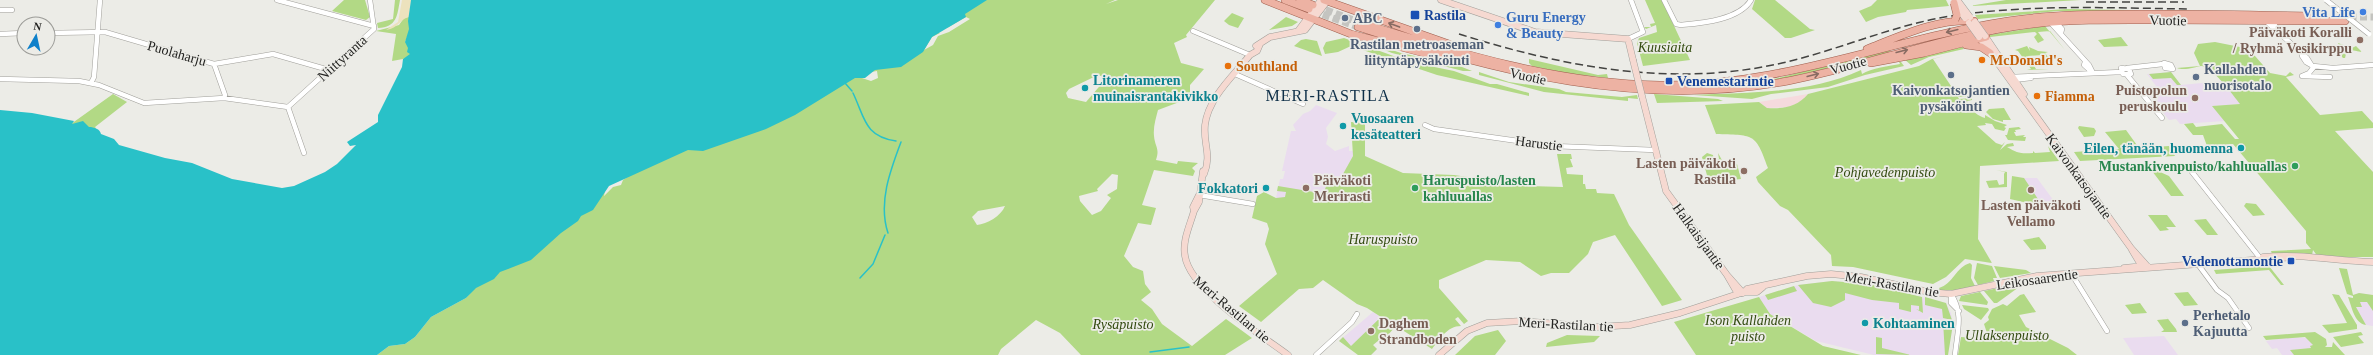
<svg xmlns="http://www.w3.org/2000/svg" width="2373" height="355" font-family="Georgia,serif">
<rect width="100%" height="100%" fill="#ecece7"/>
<path fill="#f5dadd" d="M1808,94L1801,102L1789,107L1767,108L1759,102Z"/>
<path fill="#eadcef" d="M2171,72L2181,85L2222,81L2242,104L2213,106L2225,121L2180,124L2176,119L2169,120L2142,87L2156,86L2147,74Z
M1316,105L1337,113L1326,128L1328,137L1326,144L1335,151L1349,146V151H1353V156L1345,173L1322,206L1276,198L1280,179H1283L1285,171H1282L1291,131H1296L1293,125L1303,114L1310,111Z
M2024,178H2037L2057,205L2034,204Z
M1832,281L1868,284L1946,303L1951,313L1953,324L1948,355H1874L1816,341L1770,314L1759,297L1798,285Z
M2359,293L2373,295V326L2366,325L2355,305L2353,295Z
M1373,312L1381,317L1386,337L1384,336L1373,345L1377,349L1371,355L1339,341Z
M2164,336L2178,355H2134L2123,338Z
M2290,337L2311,338L2316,355H2282L2277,348L2272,349L2266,341Z"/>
<path fill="#b2d985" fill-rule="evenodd" d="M344,0H365L370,17L366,20L332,11Z
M395,0H400C397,16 397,27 378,28L377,23L393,19Z
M970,0H1115L1106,4L1118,0H1215L1186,35L1187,37L1174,43L1181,63L1204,69L1190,85V98L1158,110C1156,118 1153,127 1154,136C1155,147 1160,148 1156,160L1177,164L1178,161L1198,163L1192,168L1195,171L1193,176L1154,170L1142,205L1156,208L1151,225L1138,223L1124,256L1133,267L1143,271L1145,284L1151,292L1141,300L1152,309L1162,324L1192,346L1226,319L1252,338L1225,355H1081L1060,333L1036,320L1001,349L998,355H377L389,346L405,344L415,337L431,317L466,298L475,288L605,191L604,196L613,187L621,185L623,180L629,176L830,78H865H862L871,81L878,78L877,71L871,72L933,30L940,33L932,37L924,50L933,45L938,36L949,32L970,19L966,17L947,28ZM1098,75L1104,77V81L1086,102L1068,98L1066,93L1069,89ZM1112,174L1118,175L1117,189L1107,195L1111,198L1101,211L1092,215L1080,201L1079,196L1098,191L1097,189ZM1005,206C1001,216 987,224 977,225L972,217L978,211Z
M1645,0H1662L1690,60L1643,66L1637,43L1639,38L1657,32L1656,25L1646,29L1644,27H1651L1650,24L1655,23Z
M1755,0H1775L1810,29L1815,30L1791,38H1785L1752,9Z
M1877,0H1946L1949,6L1907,10L1906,12L1878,17L1866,22L1859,11L1871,6Z
M2006,0H2081L1969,6Z
M2067,9L2191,11L2192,12L2058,11L1978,19L1975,15Z
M1232,13L1244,18L1238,28L1229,25L1224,21Z
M416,15L405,42L437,44L403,59L392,61L396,34L376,31L399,25L404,18Z
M1286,17L1298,22L1292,26L1269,30Z
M2045,26L2065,50L2050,31L2038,32L2044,40L2038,43L2034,37L2037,34L2035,32L1990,37L1989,35Z
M1353,37L1401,53L1457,65L1472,71H1463L1392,53Z
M2121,37L2128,46L2104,47L2098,40Z
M1344,38L1410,62L1454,71L1490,84H1497L1529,93V96L1437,75L1351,46L1338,52L1325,54L1323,48L1326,42Z
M1306,39L1317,41L1322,56L1294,46L1301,40Z
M2215,42L2240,47L2255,56L2270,73L2286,76L2290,72L2294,75L2286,77L2320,115L2362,111L2373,123V128L2335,131L2373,172V257H2318L2313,250L2312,255L2272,254L2271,251L2311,249L2306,243V231L2233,144L2207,146L2203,135H2193L2184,124L2193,123L2196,127L2222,124L2235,139H2239L2212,106L2240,104C2233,95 2212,66 2201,66C2196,67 2184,71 2177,68L2200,66L2194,53L2198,44Z
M2338,43L2352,48L2356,46L2362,52L2351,50L2346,54L2345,58H2343L2333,47V45L2340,49Z
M2027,46L2030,51L2029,47L2038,51L2048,52L2045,53L2048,57L2045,60L2042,55L2028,56L2036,69H2049L2027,70L2031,69L2018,51L2015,50Z
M1962,47L1964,49L1929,57L1911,65L1904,59Z
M1889,50L1890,52C1832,67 1774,85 1713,87L1774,79Z
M1944,56L1933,59L1955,92L1969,93L1971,96L1958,97L1959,99L1972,98V100L1967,101L1968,104H1966C1970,109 1979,117 1985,118V115L1995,121L2007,125L2004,127L2006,128L2004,131L1995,129L1992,124L1985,123L1986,125L1977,126L1996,143L2002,145L2005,142L2000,150L2007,144L2013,143L2014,146L2007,147C2017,153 2021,154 2033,153V151L2035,153L2050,152L2048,146L2059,161L1980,166L1978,239L1992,263L1965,259L1946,277L1933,284L1853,267L1832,266L1831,255L1788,210L1780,206L1758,182L1756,177L1768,168C1755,131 1753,136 1716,134L1705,105L1759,102L1767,108C1784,109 1797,107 1808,94L1919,66L1932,59Z
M1529,59L1598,75L1607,74L1608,78L1565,73L1532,66L1529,63Z
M1899,62H1901L1904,66L1865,75L1828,87L1771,94L1752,99L1694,95C1749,92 1809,94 1861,70L1862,74C1871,68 1890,66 1900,64Z
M1479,72L1509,82L1559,89L1566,92L1622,97L1637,95L1638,99L1628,98V101L1544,92L1479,75Z
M2171,72L2181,85H2177L2171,78L2153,79L2149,74Z
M113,94L127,102L95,127L97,130L71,124Z
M1654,94L1718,99L1723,101L1657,103Z
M2004,108L2011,120H2003V122L1993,119L1986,112L1989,109Z
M1351,122L1365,123V156L1403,173L1454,175L1529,186L1563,187L1557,154H1571L1572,159H1570L1573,167L1566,168L1567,174L1583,175V184H1585L1586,189H1596L1597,193L1614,194L1629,225L1682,300L1662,306L1615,235L1593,242L1588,254L1569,273H1551L1541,276L1520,262L1486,260L1439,280V288L1468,321L1464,324L1458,317L1455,319L1461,326C1447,326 1440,339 1432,349L1396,326L1386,337L1384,336L1373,345L1377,349L1371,355H1358L1339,341L1343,337L1351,346L1381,317L1367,308L1357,304L1323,280L1313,288L1299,289L1261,322L1239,306L1277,274L1265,244L1269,229L1267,223L1252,218L1257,196L1264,192L1276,198L1285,197L1286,192L1277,191L1278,186L1320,193L1324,192L1328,181L1338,183L1353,156Z
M2079,126L2094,128L2096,131L2094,136L2084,137L2078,128Z
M2019,127L2021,129L2015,130L2016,132H2014L2016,136L2025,135L2023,137H2026L2025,141L2008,140L2005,135H2007L2009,128Z
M2126,130L2139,148L2169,146L2175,156L2080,161L2074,152L2119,149L2105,132Z
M1707,153L1713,155L1714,160L1719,159L1718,153L1723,162L1737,164L1741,179L1713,182L1712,180L1708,179L1702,157Z
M2149,167L2169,176L2184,196H2171Z
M1996,170L2007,172V187L1989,188L1986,181L1997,180L1999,185L2004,184V174L2005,172Z
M2012,176L2024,178L2038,199V201H2035L2036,204L2040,206L2010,199Z
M2246,203L2256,204L2265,215L2253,216L2244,206Z
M2148,215H2167L2176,227H2166L2169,230L2160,231Z
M2206,219L2218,235H2207L2194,220Z
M2039,237L2046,246V249L2031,250L2023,240Z
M1970,263L1972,265L1971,278L1975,286L1956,290H1940L1939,288C1953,284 1956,267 1970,263Z
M1977,263L1992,266L1997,278H1993L1994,281L1978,285L1974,278Z
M1994,266L2026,270L2031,273L2000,278Z
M2269,266L2284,285H2281L2269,270L2216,274L2214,270Z
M2339,268L2347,269L2353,295L2359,293L2373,295V311L2367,302H2360L2362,307H2356L2366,325C2354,323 2352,307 2348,297L2353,298V296L2347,294Z
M1832,281L1868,284L1922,297L1923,313L1916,309L1919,310V306L1911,305V312L1899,309V303L1872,300L1845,293V300L1831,307L1813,303L1798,285Z
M2013,285L2019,287L1997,303H1994L1984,291Z
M1794,286L1797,291L1768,300L1765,295Z
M1980,292L1988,302L1987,305L1959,301L1961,296Z
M2188,292L2198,305L2184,306L2174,293Z
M2024,294L2036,312L2019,315L2026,327L2068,348L2077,355H1958L1961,337L1974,338L1987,333L1984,324L1989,320L1988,317L1992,309L2003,304L2007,306L2020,295Z
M2332,294L2339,295L2357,325V329L2329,333L2322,325L2347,323Z
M1759,297L1770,314L1823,346L1861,355H1696L1674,322Z
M1925,297L1946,303L1952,320L1943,318L1942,309L1925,305Z
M2140,303L2147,313L2132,314L2125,305Z
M1962,305L1988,308L1989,310L1981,320L1964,309Z
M2165,315L2176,329L2177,332H2161L2164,330L2157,320L2168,319Z
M1943,321L1953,324L1948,355H1945Z
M1498,330L1506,341L1495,355H1455L1475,336Z
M2315,332L2326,339L2327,345L2325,347H2332L2333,342L2345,355H2294L2290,350L2311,348L2310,346L2313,345L2305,337L2266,340L2263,336Z
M2361,332L2363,335L2358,336L2364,343L2341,347L2333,337Z
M1567,335L1600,336L1594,342L1546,347L1547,343Z
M1876,337L1882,338V348L1911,355L1876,354Z"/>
<path fill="#ece2bd" d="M402,0H411L409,17C400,19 399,28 386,30L398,22Z"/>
<path fill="#29c1c8" d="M411,0H987L965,14L966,17L932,37L923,52L901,67L875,70L865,78H855L795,115L766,129L703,151L688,150L609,186L593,210L581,216L578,221L561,233L531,260L500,272L494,279L476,288L466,298L431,317L415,337L405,344L389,346L377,355H0V110L32,113L74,121L72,124L83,121L89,127C94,127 100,129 101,134L114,139L119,145L165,158L192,163L232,179L282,188L294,186L325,172L337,164L356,145L350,146L347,142L378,122V115L402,67L403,59L410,54L407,52L408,48L405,42L409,29L408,21Z"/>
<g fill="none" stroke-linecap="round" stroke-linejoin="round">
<path stroke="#29c1c8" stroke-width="1.5" d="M845,83L852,91
M853,93C865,118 864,136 896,141
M888,233C878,203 890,171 901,142
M860,278L873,264L885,235
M1150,352L1189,347"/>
<path stroke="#c4c4c0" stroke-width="7" stroke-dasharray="7 3.5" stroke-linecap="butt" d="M1316,6L1361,23
M1313,11L1358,27
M2339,17H2373"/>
<g stroke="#a09f9a" stroke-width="5.5">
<path id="street" d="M277,0L374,26
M1664,0L1676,24L1681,25C1702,23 1739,20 1751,0
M0,10H12
M2049,21L2089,65L2093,73
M2055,21L2062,29L2061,33
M2266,21L2307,58L2312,66
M2272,21L2281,34
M1193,31L1250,55
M48,33L105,32L214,64L273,54L329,70
M0,34L24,33
M1628,39L1643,32L1631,0
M2302,56L2306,62L2313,66L2333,68L2373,65
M2085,62L2084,65L2093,73
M2164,63L2171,65L2173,69L2165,68Z
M214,64L225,95L224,98
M2121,68L2129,69L2131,74H2123Z
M2127,68L2163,64
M1235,74L1303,104
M2127,75L2162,118
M2302,76L2330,77
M2302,76L2309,73L2314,67
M2011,77L2121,72
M0,79L79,81L99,85L144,103L224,98L288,107
M2013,80L2031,78
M91,83L94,77L100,0
M288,107L374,29L370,0
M288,107L304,153
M1425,125L1434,129L1553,146L1655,150
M2192,172L2260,258
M1199,195L1253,204
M2197,263L2217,290L2228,298L2249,328
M2071,273L2107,331
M1951,294C1964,313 1957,333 1955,355
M1951,294V303L1959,311
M1316,355L1352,322L1357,314"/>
</g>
<g stroke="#a09f9a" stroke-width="7">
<path id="secondary" d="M1441,0L1535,32L1628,39L1633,60
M1298,31L1321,0
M1985,36L2024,94
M1979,37L2131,248L2148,267
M1256,46L1270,37L1305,30L1328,0
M1642,96L1666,191L1727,275L1743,293
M1204,174C1212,155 1203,144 1205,125C1208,98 1234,75 1250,55L1257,51L1260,44
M1199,195L1193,207L1194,211C1190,225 1182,241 1185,256C1190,290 1261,335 1288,355
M1194,211L1199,202L1203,171
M2132,250L2141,265
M2263,257C2299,253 2336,261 2373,262
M2124,268L2144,266
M1727,275L1738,294
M1744,292L1747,289L1807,276L1831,274L1861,277L1929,292L1951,294L2037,276L2293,257
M1439,355L1467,331L1487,323L1522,321L1597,327L1630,325L1680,313L1744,292H1757L1763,287"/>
</g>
<g stroke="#9f5f4e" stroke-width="8">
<path id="primary" d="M1265,0L1351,34L1443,58
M1285,0L1309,9
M1300,0L1313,5
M1324,0L1449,44
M1361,23C1458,53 1558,84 1660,85C1780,87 1891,39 2008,21C2059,13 2111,14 2163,14C2214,14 2264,15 2314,16
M1358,27C1497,72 1641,109 1788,81C1870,65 1949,34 2033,24C2076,19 2120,20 2164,20C2224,20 2285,21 2345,21
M1966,45L1981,47L1990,53
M1867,49C1900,36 1938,18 1974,21
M1871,63L1924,53L1986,37"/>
</g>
<use href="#street" stroke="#fff" stroke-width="4.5"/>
<use href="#secondary" stroke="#f6d9d1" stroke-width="6"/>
<use href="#primary" stroke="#edb2a3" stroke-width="7"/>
<path stroke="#434341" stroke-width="1.5" stroke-dasharray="8 4" stroke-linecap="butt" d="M2086,2H2184
M1459,34C1564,67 1673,88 1782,63C1839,50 1893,25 1951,16C2030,4 2111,8 2190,9"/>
<g stroke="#a09f9a" stroke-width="5.5" stroke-linecap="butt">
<path id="street-bridge" d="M2326,0L2369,34"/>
</g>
<g stroke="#a09f9a" stroke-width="7" stroke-linecap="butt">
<path id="secondary-bridge" d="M1958,1L1970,17
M1955,5L1965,18
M1975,22L1985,36
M1969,23L1979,37
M1633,60L1642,96"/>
</g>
<g stroke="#9f5f4e" stroke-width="8" stroke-linecap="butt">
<path id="primary-bridge" d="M1954,3L1957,15L1955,20"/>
</g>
<use href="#street-bridge" stroke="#fff" stroke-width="4.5"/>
<use href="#secondary-bridge" stroke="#f6d9d1" stroke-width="6"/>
<use href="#primary-bridge" stroke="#edb2a3" stroke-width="7"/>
</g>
<defs><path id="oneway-shaft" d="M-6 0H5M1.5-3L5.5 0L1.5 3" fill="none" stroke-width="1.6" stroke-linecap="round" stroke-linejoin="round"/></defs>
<g stroke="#886b62">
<use href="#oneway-shaft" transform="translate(1394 25) rotate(-160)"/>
<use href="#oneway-shaft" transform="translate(1952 31) rotate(166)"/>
<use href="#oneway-shaft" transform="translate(1902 51) rotate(-14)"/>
<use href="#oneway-shaft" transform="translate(1813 75) rotate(-14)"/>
</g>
<g fill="#3f7fe0" stroke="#ecece7" stroke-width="1.5">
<circle cx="2363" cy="12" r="4"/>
<circle cx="1498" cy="25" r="4"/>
</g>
<g fill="#1a4fb4" stroke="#ecece7" stroke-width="1.5">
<rect x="1410" y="10" width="10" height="10" rx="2"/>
<rect x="1665" y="77" width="8" height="8" rx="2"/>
<rect x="2287" y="257" width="8" height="8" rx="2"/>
</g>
<g fill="#5c6f8a" stroke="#ecece7" stroke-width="1.5">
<circle cx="1345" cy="18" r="4"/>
<circle cx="1417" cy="29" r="4"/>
<circle cx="1951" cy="75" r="4"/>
<circle cx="2196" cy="77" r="4"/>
<circle cx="2185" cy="323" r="4"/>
</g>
<g fill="#8d6e63" stroke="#ecece7" stroke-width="1.5">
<circle cx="2360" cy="40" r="4"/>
<circle cx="2195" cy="98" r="4"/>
<circle cx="1744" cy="171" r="4"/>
<circle cx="1306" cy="188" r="4"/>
<circle cx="2031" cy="190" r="4"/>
<circle cx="1371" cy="331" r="4"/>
</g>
<g fill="#e8710a" stroke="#ecece7" stroke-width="1.5">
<circle cx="1982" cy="60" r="4"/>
<circle cx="1228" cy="66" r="4"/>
<circle cx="2037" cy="96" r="4"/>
</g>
<g fill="#0f9aa8" stroke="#ecece7" stroke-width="1.5">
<circle cx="1085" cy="88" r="4"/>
<circle cx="1343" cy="126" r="4"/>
<circle cx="2241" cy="148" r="4"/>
<circle cx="1266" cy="188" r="4"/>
<circle cx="1865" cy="323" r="4"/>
</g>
<g fill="#2e9e5b" stroke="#ecece7" stroke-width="1.5">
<circle cx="2295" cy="166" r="4"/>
<circle cx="1415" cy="188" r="4"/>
</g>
<g text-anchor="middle" stroke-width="3.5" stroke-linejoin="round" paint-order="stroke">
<g font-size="14" font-weight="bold" fill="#366cbe" stroke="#ecece7" text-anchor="end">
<text x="2355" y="17">Vita Life</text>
<text x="1506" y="22" text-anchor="start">Guru Energy<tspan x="1506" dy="16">&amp; Beauty</tspan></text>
</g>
<g font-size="14" font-weight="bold" fill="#164399" stroke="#ecece7" text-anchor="start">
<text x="1424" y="20">Rastila</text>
<text x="1677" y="86">Venemestarintie</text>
<text x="2283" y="266" text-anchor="end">Vedenottamontie</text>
</g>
<g font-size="14" font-weight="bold" fill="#4e5e75" stroke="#ecece7" text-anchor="start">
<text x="1353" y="23">ABC</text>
<text x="1417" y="49" text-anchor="middle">Rastilan metroaseman<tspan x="1417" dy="16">liityntäpysäköinti</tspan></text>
<text x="2204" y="74">Kallahden<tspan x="2204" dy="16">nuorisotalo</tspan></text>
<text x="1951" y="95" text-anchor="middle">Kaivonkatsojantien<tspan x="1951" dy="16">pysäköinti</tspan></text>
<text x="2193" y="320">Perhetalo<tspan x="2193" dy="16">Kajuutta</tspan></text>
</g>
<g font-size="14" fill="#242422" stroke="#ecece7">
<text transform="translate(2168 20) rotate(1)" y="5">Vuotie</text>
<text transform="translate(177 53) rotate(16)" y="5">Puolaharju</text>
<text transform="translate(342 58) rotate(-42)" y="5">Niittyranta</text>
<text transform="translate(1848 65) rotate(-15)" y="5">Vuotie</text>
<text transform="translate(1528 76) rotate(12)" y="5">Vuotie</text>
<text transform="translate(1539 143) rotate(7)" y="5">Harustie</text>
<text transform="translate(2079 176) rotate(54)" y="5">Kaivonkatsojantie</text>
<text transform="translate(1699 236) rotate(54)" y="5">Halkaisijantie</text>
<text transform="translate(2037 279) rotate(-8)" y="5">Leikosaarentie</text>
<text transform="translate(1892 284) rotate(10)" y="5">Meri-Rastilan tie</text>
<text transform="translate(1232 309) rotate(40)" y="5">Meri-Rastilan tie</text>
<text transform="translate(1566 324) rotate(3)" y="5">Meri-Rastilan tie</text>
</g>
<g font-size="14" font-weight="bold" fill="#785e54" stroke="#ecece7" text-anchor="end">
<text x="2352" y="37">Päiväkoti Koralli<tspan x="2352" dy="16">/ Ryhmä Vesikirppu</tspan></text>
<text x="2187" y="95">Puistopolun<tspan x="2187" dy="16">peruskoulu</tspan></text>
<text x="1736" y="168">Lasten päiväkoti<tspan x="1736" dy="16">Rastila</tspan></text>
<text x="1314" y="185" text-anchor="start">Päiväkoti<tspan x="1314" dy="16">Merirasti</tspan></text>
<text x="2031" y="210" text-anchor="middle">Lasten päiväkoti<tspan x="2031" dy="16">Vellamo</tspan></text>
<text x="1379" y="328" text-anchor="start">Daghem<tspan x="1379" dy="16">Strandboden</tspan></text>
</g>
<g font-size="14" font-style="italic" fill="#334b10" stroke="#ecece7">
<text x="1665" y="52">Kuusiaita</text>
<text x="1885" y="177">Pohjavedenpuisto</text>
<text x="1383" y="244">Haruspuisto</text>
<text x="1748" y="325">Ison Kallahden<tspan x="1748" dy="16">puisto</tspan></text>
<text x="1123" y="329">Rysäpuisto</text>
<text x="2007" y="340">Ullaksenpuisto</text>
</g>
<g font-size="14" font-weight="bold" fill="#c56008" stroke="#ecece7" text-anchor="start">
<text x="1990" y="65">McDonald's</text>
<text x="1236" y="71">Southland</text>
<text x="2045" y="101">Fiamma</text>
</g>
<g font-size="14" font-weight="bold" fill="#0d838f" stroke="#ecece7" text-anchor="start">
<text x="1093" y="85">Litorinameren<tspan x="1093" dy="16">muinaisrantakivikko</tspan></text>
<text x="1351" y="123">Vuosaaren<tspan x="1351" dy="16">kesäteatteri</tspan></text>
<text x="2233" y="153" text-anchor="end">Eilen, tänään, huomenna</text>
<text x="1258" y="193" text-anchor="end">Fokkatori</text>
<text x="1873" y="328">Kohtaaminen</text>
</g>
<g font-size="14" font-weight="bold" fill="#27864d" stroke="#ecece7" text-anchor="end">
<text x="2287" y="171">Mustankivenpuisto/kahluuallas</text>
<text x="1423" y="185" text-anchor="start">Haruspuisto/lasten<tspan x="1423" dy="16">kahluuallas</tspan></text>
</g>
<g font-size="16" letter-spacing="1" fill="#0d2e47" stroke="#ecece7">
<text x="1328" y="101">MERI-RASTILA</text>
</g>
</g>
<g transform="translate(36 36) rotate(9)"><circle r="19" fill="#ecece7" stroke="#9c9c98"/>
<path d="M0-3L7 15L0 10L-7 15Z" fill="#0e80ca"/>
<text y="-6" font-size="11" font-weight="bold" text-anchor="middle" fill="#242422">N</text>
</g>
</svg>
